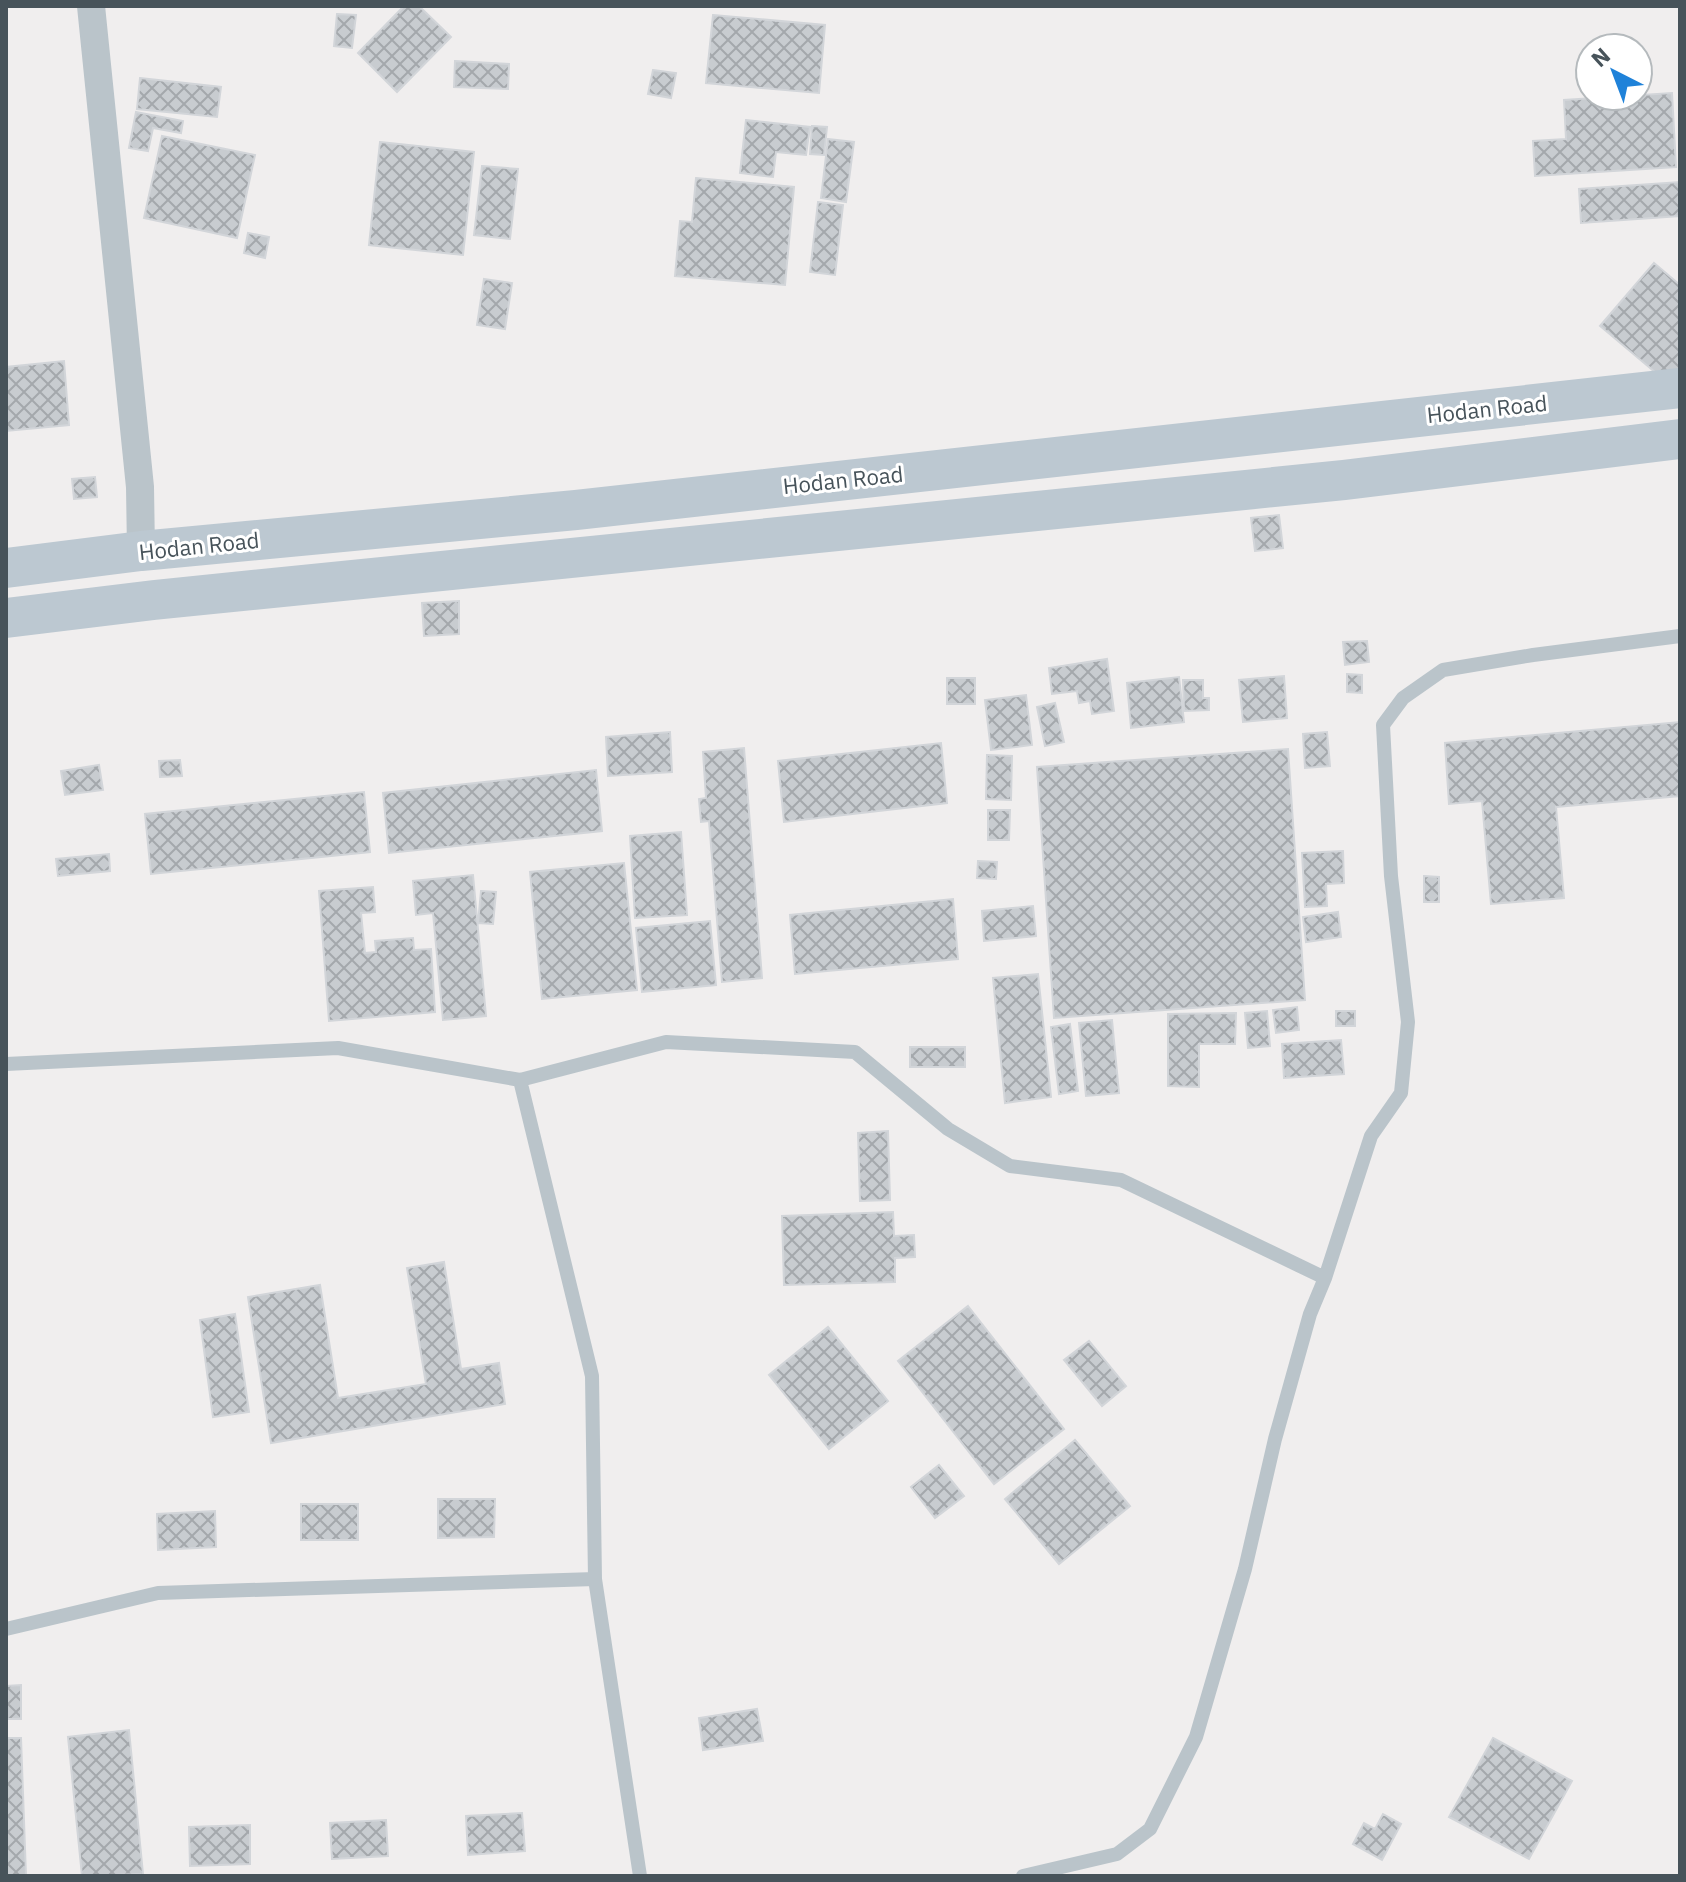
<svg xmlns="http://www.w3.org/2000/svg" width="1686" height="1882" font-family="'IBM Plex Sans',sans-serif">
<defs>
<pattern id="building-cross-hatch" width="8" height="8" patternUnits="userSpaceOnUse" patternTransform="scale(2)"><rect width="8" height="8" fill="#c8ccd0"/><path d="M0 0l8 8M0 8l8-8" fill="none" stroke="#a4a8ac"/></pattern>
</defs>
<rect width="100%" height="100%" fill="#f0eeee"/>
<path fill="url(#building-cross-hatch)" stroke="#d2d5d9" stroke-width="2" d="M404,6H419L451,37L397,92L358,53Z
M337,14L356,15L352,48L334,46Z
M713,15L825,25L819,93L706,83Z
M455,61L509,64L508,89L454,87Z
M653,70L676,73L671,98L648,94Z
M140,78L221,87L217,117L137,109Z
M1672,93L1676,167L1535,176L1533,141L1566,139L1564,100Z
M136,112L183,121L181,133L153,128L148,151L129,148Z
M746,120L810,127L806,155L776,152L773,177L740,173Z
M812,126L827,127L824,155L810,154Z
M162,136L255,155L237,238L144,218Z
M828,139L854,142L846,202L821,198Z
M380,142L474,152L463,255L369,245Z
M482,166L518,169L510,239L474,235Z
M696,178L794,187L785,285L675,276L680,221L692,222Z
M1680,182V216L1581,223L1579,189Z
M818,202L843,205L835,275L810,272Z
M248,233L269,237L265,258L244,253Z
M1654,263L1680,285V381L1674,388L1600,326Z
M484,279L512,283L505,329L477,325Z
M64,361L69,425L6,431V367Z
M95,477L97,497L74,499L72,479Z
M1279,515L1283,548L1255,551L1251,518Z
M459,601V634L424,636L422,603Z
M1367,641L1369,662L1345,665L1343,642Z
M1107,659L1114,711L1092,714L1090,701L1079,703L1077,691L1052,694L1049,668Z
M1347,674L1362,675V693L1347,692Z
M1284,676L1287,718L1243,722L1239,680Z
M1179,677L1184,722L1131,728L1127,683Z
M947,678H975V704H947Z
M1183,680H1203V698H1209V710L1184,711Z
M1026,695L1032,745L991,750L985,700Z
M1055,703L1064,742L1045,746L1037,707Z
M1680,722V796L1556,807L1564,898L1491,904L1482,801L1449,804L1445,743Z
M670,732L672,772L608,776L606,737Z
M1327,732L1330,766L1305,768L1303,734Z
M941,743L947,803L784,822L778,761Z
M744,748L762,978L722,982L709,821L701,822L699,799L706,798L703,752Z
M1288,749L1305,1000L1054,1018L1037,767Z
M987,755L1012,756L1011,800L986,799Z
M180,760L182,776L160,777L159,761Z
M99,765L103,790L65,795L61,771Z
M596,770L602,831L389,853L383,793Z
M364,792L370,852L151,874L145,814Z
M988,810H1010L1009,840H988Z
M681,832L687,915L635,918L630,836Z
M1343,851L1344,883L1326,884L1327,906L1305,907L1302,853Z
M109,854L110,871L58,876L56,859Z
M978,861L997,862L996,879L977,878Z
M624,863L637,990L542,999L530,872Z
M473,875L486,1016L443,1020L433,913L416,915L413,881Z
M1424,876L1439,877V902H1424Z
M373,887L375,912L361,913L365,953L376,952L375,941L413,938L414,950L431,949L435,1012L329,1021L319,891Z
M481,891L496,892L493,924L478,923Z
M953,899L958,959L795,974L790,915Z
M1033,906L1036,936L984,941L982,911Z
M1338,912L1341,937L1306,942L1303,917Z
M710,921L716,985L642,992L636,928Z
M1038,974L1051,1097L1005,1103L993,978Z
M1297,1007L1299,1030L1276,1033L1273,1010Z
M1267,1011L1270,1046L1248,1048L1245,1013Z
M1336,1011H1355V1026H1336Z
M1236,1013L1235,1044H1199V1087L1168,1086V1014Z
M1112,1020L1119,1093L1086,1096L1079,1023Z
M1070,1024L1078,1091L1059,1094L1051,1027Z
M1341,1040L1344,1074L1284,1078L1282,1044Z
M910,1047H965V1067H910Z
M888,1131L890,1200L860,1201L858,1133Z
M893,1212L894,1236L914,1235L915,1257L895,1258V1282L784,1285L782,1216Z
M444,1262L461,1369L499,1363L505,1404L271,1443L248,1297L320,1285L338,1398L426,1384L407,1268Z
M968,1306L1064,1429L994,1484L898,1361Z
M235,1314L249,1412L213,1417L200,1320Z
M828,1327L888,1401L829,1449L769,1375Z
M1089,1341L1126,1386L1102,1406L1064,1360Z
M1075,1440L1130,1506L1059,1564L1005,1499Z
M939,1465L964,1496L935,1518L911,1487Z
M438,1499H495L494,1537L438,1538Z
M301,1504H358V1540H301Z
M215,1511L216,1547L158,1550L157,1514Z
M21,1685V1719H6V1686Z
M757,1709L763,1741L703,1750L699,1718Z
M129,1730L143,1874L82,1876L68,1737Z
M6,1738H21L26,1876H6Z
M1493,1738L1572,1781L1529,1859L1449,1817Z
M522,1813L525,1851L468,1855L466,1816Z
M1383,1814L1401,1824L1382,1860L1353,1844L1364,1823L1375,1829Z
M386,1820L388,1856L332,1859L330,1823Z
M250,1825V1864L190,1866L189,1827Z"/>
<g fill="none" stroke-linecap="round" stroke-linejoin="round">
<path stroke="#bac4ca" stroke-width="14" d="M6,1064L338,1048L520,1080L592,1376L595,1579L640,1876
M520,1080L666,1042L855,1052L948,1129L1010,1166L1121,1180L1325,1278
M6,1629L158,1593L595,1579
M1023,1876L1117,1854L1150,1829L1196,1737L1245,1569L1275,1439L1310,1314L1325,1278L1371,1136L1401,1093L1408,1022L1391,876L1383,725L1403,698L1443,670L1533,655L1680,636"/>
<path stroke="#bac4ca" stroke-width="28" d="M91,6L140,487L141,551"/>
<path stroke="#bcc8d1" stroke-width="40" d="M6,568L141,551L576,510L1680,388
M6,618L154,600L1344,480L1680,439"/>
</g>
<g text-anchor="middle" stroke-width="6" stroke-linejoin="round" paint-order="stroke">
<g font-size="22" fill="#47535a" stroke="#fff">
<text transform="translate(1487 409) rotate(-6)" y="8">Hodan Road</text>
<text transform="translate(843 480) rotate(-6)" y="8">Hodan Road</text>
<text transform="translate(199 546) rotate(-6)" y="8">Hodan Road</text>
</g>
</g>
<rect width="1686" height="1882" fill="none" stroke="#47535a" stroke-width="16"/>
<g transform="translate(1614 72) rotate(318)"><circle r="38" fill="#ffffff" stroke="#b5babd" stroke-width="2"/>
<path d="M0-6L14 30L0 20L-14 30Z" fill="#1f82d9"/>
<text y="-12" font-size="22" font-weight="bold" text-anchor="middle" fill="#47535a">N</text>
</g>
</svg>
